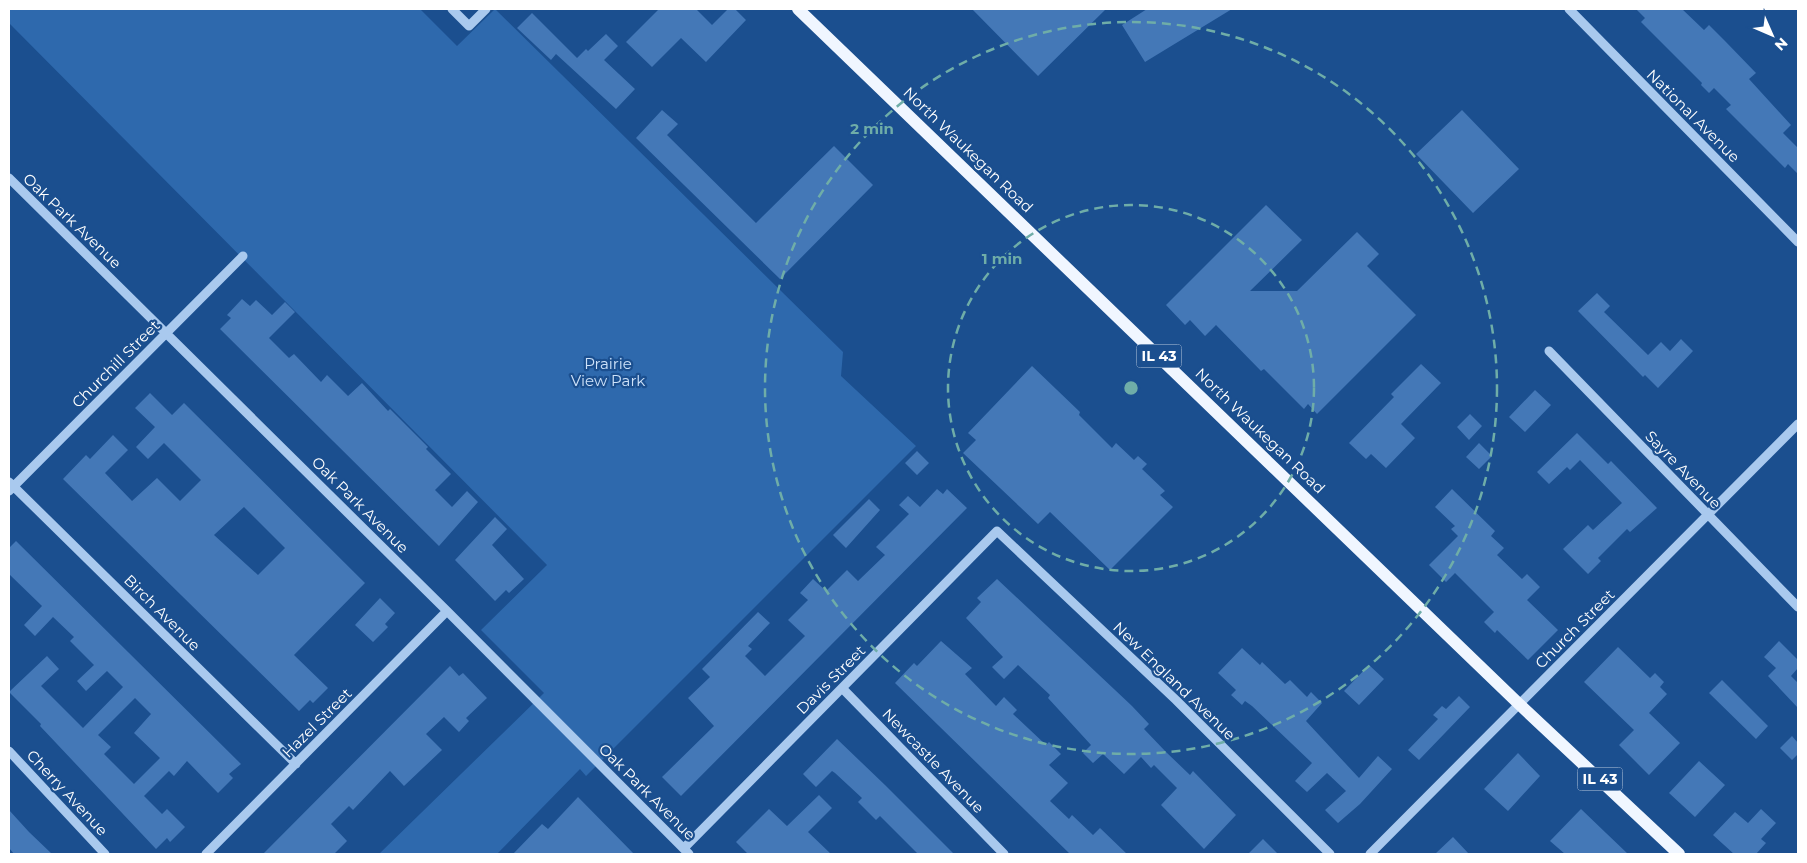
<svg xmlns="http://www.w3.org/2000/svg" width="1807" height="863" font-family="Montserrat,sans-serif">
<rect width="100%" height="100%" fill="#1b4f8f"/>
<path fill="#2e69ad" d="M9,9H420L457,46L495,9L843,352L841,376L916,446L586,776L580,769L497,854H379L544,693L481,630L547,565L9,23Z"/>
<path fill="#4478b7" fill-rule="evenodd" d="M659,9H696L712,25L728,9H735L746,20L706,62L681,38L652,67L626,42Z
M972,9H1106L1038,76Z
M1147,9H1232L1145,62L1122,25Z
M1636,9H1682L1704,30L1709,25L1725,41L1756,73L1749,79L1791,125L1783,133L1798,148V174L1788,164L1785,168L1726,109L1731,105L1714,88L1709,93L1701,85L1702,83L1641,22L1645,18Z
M532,13L577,58L586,49L588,51L606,34L618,46L604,60L635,89L616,109L556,54L551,60L517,28Z
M662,110L678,124L667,135L756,223L834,146L873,185L780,279L636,138Z
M1462,110L1519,169L1473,213L1416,154Z
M1266,205L1302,240L1250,291H1297L1357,232L1379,254L1367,266L1416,315L1317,414L1308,404L1304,409L1264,369L1261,371L1216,325L1205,336L1190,320L1185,325L1166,305Z
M1597,293L1610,306L1604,312L1648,355L1661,342L1670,351L1681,339L1693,351L1658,388L1645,375L1643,377L1578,311Z
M242,299L250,306L256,300L272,315L285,302L295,312L269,338L289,358L294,354L321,382L327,375L348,396L362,383L388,411L390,409L428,447L426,449L451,474L435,490L452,507L467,491L478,502L439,546L220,329L231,318L227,315Z
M1421,364L1441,383L1401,424L1415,438L1386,468L1371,454L1366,459L1349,443L1394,397L1391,394Z
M1032,366L1080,412L1079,415L1112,448L1116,443L1134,460L1138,456L1147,464L1142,469L1165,491L1160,495L1173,507L1110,570L1050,512L1038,524L963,453L976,440L968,433Z
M1535,390L1551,405L1525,432L1509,417Z
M150,393L172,415L184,403L365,583L294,655L328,688L313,703L310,700L299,711L63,479L86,455L90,459L113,435L128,450L105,473L132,501L157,478L180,501L201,480L164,443L148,459L136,447L155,427L135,408ZM244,507L285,548L258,575L214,535Z
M1470,414L1482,426L1469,440L1457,427Z
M1577,433L1608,464L1611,461L1657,508L1630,532L1627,529L1598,558L1601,561L1588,574L1563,549L1588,525L1593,530L1622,503L1580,460L1570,470L1567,467L1549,484L1537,472Z
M1479,443L1492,456L1479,469L1466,457Z
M917,451L929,463L917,475L905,463Z
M937,489L943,494L947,489L967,508L681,796L662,777L714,726L688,698L710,677L702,669L758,612L770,623L748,646L752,649L745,656L765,676L805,636L788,620L808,600L800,593L813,579L826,591L847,570L858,581L885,555L876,547L909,514L899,505L908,496L920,507Z
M1452,489L1495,531L1491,536L1504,548L1497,555L1522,579L1527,574L1540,587L1527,600L1558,630L1528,660L1497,630L1495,633L1484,622L1494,612L1455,573L1446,582L1429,565L1458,536L1451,529L1455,526L1435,507Z
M869,499L880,510L846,548L833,535Z
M495,517L507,529L492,545L524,579L509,593L506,590L495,601L455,560Z
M16,541L241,764L229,774L233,778L218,793L187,761L174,776L169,771L144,796L162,814L167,809L185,827L170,842L167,838L156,849L40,726L41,724L9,692L47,656L59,669L41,686L83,728L123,687L107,671L86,691L77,681L94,665L70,641L74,637L53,617L35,636L24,625L42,606L9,574V548ZM135,698L151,714L134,733L160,758L134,784L104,754L111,747L98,735Z
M997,579L1132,706L1149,724L1144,729L1166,752L1190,775L1193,771L1236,815L1204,849L1161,805L1177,788L1154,765L1151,768L1141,757L1124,774L1103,754L1093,763L1083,753L1091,745L1048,698L1050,695L1018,665L1004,679L992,667L1003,657L966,618L981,602L977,598Z
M380,598L395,613L385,624L388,627L373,642L355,625Z
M941,641L972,668L965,674L996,706L1004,697L1017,710L1013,714L1046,745L1049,742L1061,754L1049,765L1068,783L1050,801L1069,819L1072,815L1093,835L1100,828L1127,854H1070L895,683L914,663L917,666Z
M1779,641L1798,660V668L1791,676L1798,683V708L1768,676L1776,668L1764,657Z
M1618,647L1650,678L1655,673L1664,682L1660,687L1667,694L1649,713L1680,743L1649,775L1619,745L1634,730L1584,682Z
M1242,648L1260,665L1262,662L1285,684L1290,680L1307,697L1311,692L1322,703L1306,721L1359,778L1378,756L1392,769L1360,804L1338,823L1325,810L1346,791L1327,773L1307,792L1295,781L1312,763L1252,706L1245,701L1242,705L1231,695L1236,690L1218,673Z
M1369,665L1384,679L1359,705L1344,691Z
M450,666L459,676L463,673L487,698L466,718L469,721L459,732L444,717L426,734L442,750L404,786L390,771L353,810L349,806L331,824L347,841L334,854H263Z
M1722,680L1768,726L1756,739L1709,693Z
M1459,696L1470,707L1419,760L1408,750L1438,719L1433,715L1442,706L1446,709Z
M1792,736L1798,743V754L1792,760L1780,748Z
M837,739L885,785L954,854H918L880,816L876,820L858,802L862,798L835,773L832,771L816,787L803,774Z
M1518,753L1540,776L1508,811L1484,789Z
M1699,761L1725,785L1695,817L1669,793Z
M819,795L832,808L808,832L831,854H748L736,842L769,809L787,826Z
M578,797L634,854H513L542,824L548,829Z
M1581,809L1606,833L1628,854H1565L1550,841Z
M1761,809L1776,823L1761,839L1766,843L1756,854H1734L1713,835L1735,812L1748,823Z
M9,810L29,832L52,854H14L9,848Z
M1453,837L1469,854H1435Z
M1263,839L1278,854H1248Z"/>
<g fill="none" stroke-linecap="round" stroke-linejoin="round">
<path stroke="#a9c9ee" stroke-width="9" d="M452,9L469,26L486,9
M1569,9L1798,242
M9,178L447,611L689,854
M1549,351L1798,607
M9,482L296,764
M9,491L243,256
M842,688L1004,854
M9,751L105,854
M684,848L997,531L1176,700L1330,854
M206,854L447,611
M1370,854L1798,424"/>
<path stroke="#f0f6ff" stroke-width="12" d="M798,9L1519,704L1679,854"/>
</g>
<g fill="none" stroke="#6fada8" stroke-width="2.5" stroke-dasharray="9 6">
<circle cx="1131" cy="388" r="183"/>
<circle cx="1131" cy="388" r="366"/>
</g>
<g text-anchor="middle" stroke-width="4.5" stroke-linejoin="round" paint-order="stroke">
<g fill="#1b4f8f" stroke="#bbcadd" stroke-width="1">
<rect x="1136.5" y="344.5" width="45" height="23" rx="4"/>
<rect x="1577.5" y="767.5" width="45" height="23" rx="4"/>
</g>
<g font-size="14" font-weight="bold" fill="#fff">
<text x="1159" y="361">IL 43</text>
<text x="1600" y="784">IL 43</text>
</g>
<g font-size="15" fill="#fff" stroke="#1b4f8f">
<text transform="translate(1693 116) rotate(45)" y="5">National Avenue</text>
<text transform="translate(968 150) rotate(44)" y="5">North Waukegan Road</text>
<text transform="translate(72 221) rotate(44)" y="5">Oak Park Avenue</text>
<text transform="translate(116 364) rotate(-45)" y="5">Churchill Street</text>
<text transform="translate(1260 431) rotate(44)" y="5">North Waukegan Road</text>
<text transform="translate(1683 470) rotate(46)" y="5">Sayre Avenue</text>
<text transform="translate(360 505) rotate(45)" y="5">Oak Park Avenue</text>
<text transform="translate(162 613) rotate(45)" y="5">Birch Avenue</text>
<text transform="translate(1575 629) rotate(-45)" y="5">Church Street</text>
<text transform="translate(831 680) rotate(-45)" y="5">Davis Street</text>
<text transform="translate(1174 681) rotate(44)" y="5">New England Avenue</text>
<text transform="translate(317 723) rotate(-45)" y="5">Hazel Street</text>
<text transform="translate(933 761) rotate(46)" y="5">Newcastle Avenue</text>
<text transform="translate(647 792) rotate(45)" y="5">Oak Park Avenue</text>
<text transform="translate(67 793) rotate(47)" y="5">Cherry Avenue</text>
</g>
<g font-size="15" fill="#cfe3fa" stroke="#1b4f8f">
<text x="608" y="369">Prairie<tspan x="608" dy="17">View Park</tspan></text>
</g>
</g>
<circle cx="1131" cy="388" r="8" fill="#6fada8" stroke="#1b4f8f" stroke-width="2.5"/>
<g font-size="15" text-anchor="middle" font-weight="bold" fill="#6fada8" stroke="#1b4f8f" stroke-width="4.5" stroke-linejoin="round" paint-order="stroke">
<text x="872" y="134">2 min</text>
<text x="1002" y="264">1 min</text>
</g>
<rect width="1807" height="863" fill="none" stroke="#ffffff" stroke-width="20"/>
<g transform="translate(1772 35) rotate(135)" stroke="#1b4f8f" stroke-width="4" paint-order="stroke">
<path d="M0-4L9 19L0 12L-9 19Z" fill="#ffffff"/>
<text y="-8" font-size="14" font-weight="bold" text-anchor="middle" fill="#ffffff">N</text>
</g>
</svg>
